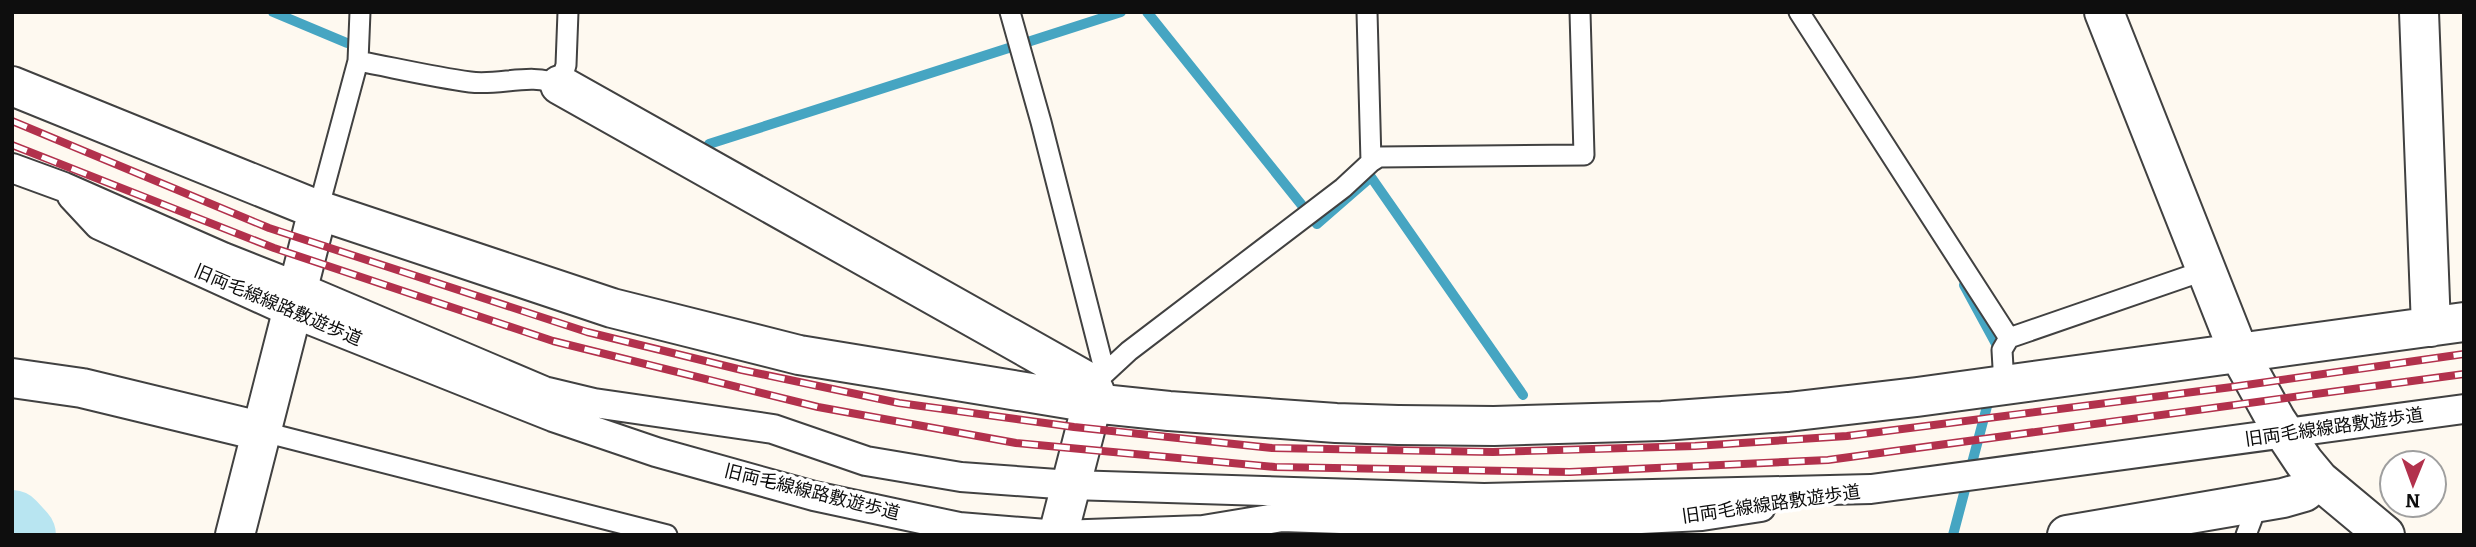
<svg xmlns="http://www.w3.org/2000/svg" width="2476" height="547" font-family="Bitter,'Noto Sans JP',serif">
<rect width="100%" height="100%" fill="#fef9f0"/>
<g fill="none" stroke-linecap="round" stroke-linejoin="round">
<path stroke="#46a5c2" stroke-width="10" d="M273,12L347,43
M1147,12L1317,224L1371,177L1523,395
M709,144L1121,12
M1964,285L2001,353
M1953,535L1990,395"/>
<path stroke="#b8e5f1" stroke-width="66" d="M12,523L23,535"/>
<g stroke="#414141" stroke-width="23">
<path id="service" d="M1010,12L1041,122L1103,365L1102,376L1099,383
M1367,12L1371,162
M1799,12L2009,338
M358,61C395,68 433,77 470,82C501,86 531,72 560,85L566,65L568,12
M318,210L358,61L360,12
M1102,376L1129,351L1343,188L1371,162L1379,157L1584,155L1580,12
M2004,385L2002,350L2009,338L2206,270
M260,431L667,535
M2246,535L2252,519L2251,504"/>
</g>
<g stroke="#414141" stroke-width="32">
<path id="pedestrian" d="M12,168L64,187L223,257L299,287L544,391L594,403L773,429L866,461L961,477L1071,485L1484,498L1871,489L2464,409
M72,196L99,225L292,313L553,417L656,452L814,496L959,527L1059,535L1203,530L1282,517L1517,525L1702,516L1761,507"/>
</g>
<g stroke="#414141" stroke-width="42">
<path id="minor" d="M2104,12L2239,353L2276,420L2304,462L2319,480L2385,535
M2419,12L2431,327
M560,85L1090,383L1095,392L1058,535
M12,86L318,210L612,308L799,355L1092,403L1169,411L1336,423L1398,425L1494,426L1662,421L1788,412L1917,397L2464,322
M12,378L82,388L260,431
M235,535L318,210
M2067,535L2283,498L2304,492L2319,480"/>
</g>
<use href="#service" stroke="#fff" stroke-width="19"/>
<use href="#pedestrian" stroke="#fff" stroke-width="28"/>
<use href="#minor" stroke="#fff" stroke-width="38"/>
<g stroke="#b2314c" stroke-width="8">
<path id="rail" d="M12,121L269,228L587,332L742,370L899,403L1074,427L1272,448L1493,452L1695,446L1847,436L2232,387L2464,354
M12,145L274,248L553,341L818,407L1016,443L1275,467L1570,472L1828,460L2464,374"/>
</g>
<use href="#rail" stroke="#fff" stroke-width="5" stroke-dasharray="16" stroke-linecap="butt"/>
</g>
<g text-anchor="middle" stroke-width="7" stroke-linejoin="round" paint-order="stroke">
<g font-size="18" fill="#0e0e0e" stroke="#fff">
<text transform="translate(278 305) rotate(23)" y="6">旧両毛線線路敷遊歩道</text>
<text transform="translate(2334 427) rotate(-8)" y="6">旧両毛線線路敷遊歩道</text>
<text transform="translate(812 492) rotate(14)" y="6">旧両毛線線路敷遊歩道</text>
<text transform="translate(1771 504) rotate(-8)" y="6">旧両毛線線路敷遊歩道</text>
</g>
</g>
<rect width="2476" height="547" fill="none" stroke="#0e0e0e" stroke-width="28"/>
<g transform="translate(2413 484) rotate(181)"><circle r="33" fill="#ffffff" stroke="#9f9f9f" stroke-width="2"/>
<path d="M0-5L12 26L0 18L-12 26Z" fill="#b2314c"/>
<text y="-10" font-size="19" font-weight="bold" text-anchor="middle" fill="#0e0e0e">N</text>
</g>
</svg>
